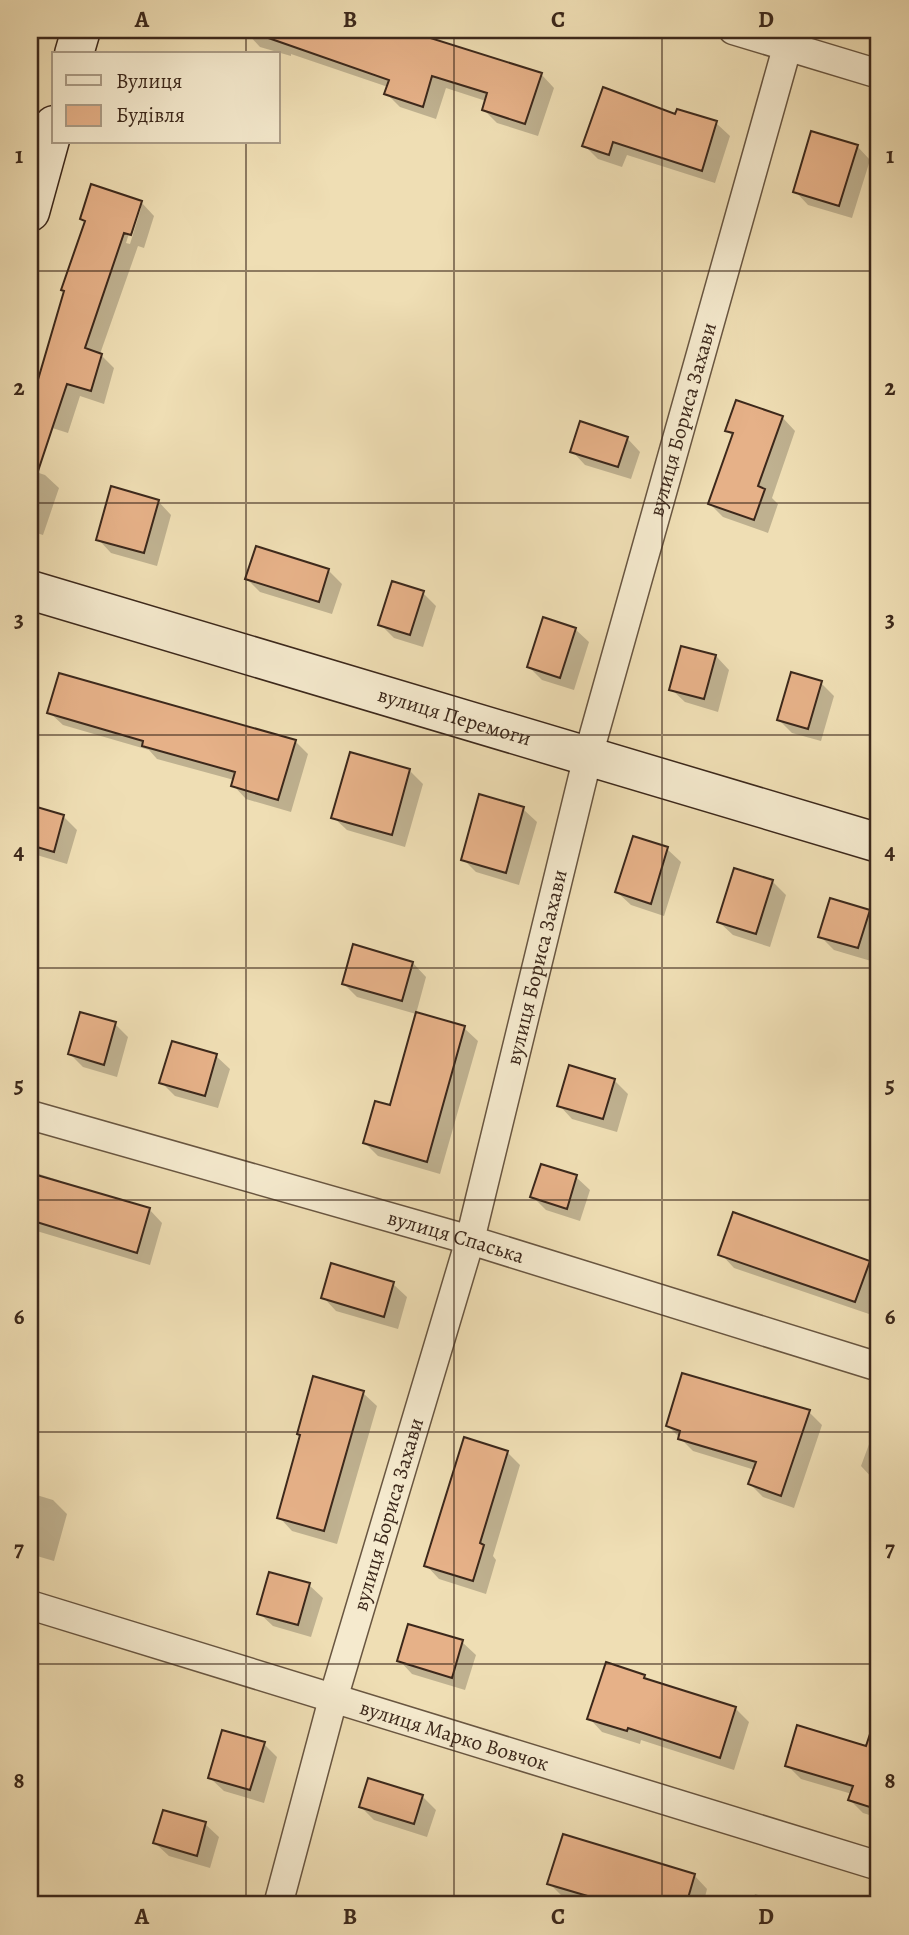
<svg xmlns="http://www.w3.org/2000/svg" width="909" height="1935" font-family="Alegreya,serif">
<rect width="100%" height="100%" fill="#efdeb4"/>
<filter id="stains"><feTurbulence type="fractalNoise" baseFrequency=".00286" numOctaves="4"/><feColorMatrix values="0 0 0 0 .2 0 0 0 0 .09 0 0 0 0 .02 0 0 0 .5 -.17"/></filter>
<radialGradient id="worn" r=".72"><stop offset=".6" stop-color="#630" stop-opacity="0"/><stop offset="1" stop-color="#630" stop-opacity=".3"/></radialGradient>
<path fill="#0003" fill-rule="evenodd" d="M236,30H393L541,74L554,88L538,136L497,123L484,110L486,101L446,88L436,119L400,107L386,93L388,87L291,54V56L260,47L247,33Z
M858,30H879V37L860,32Z
M676,116L716,123L730,136L715,183L627,155L622,167L598,159L584,145Z
M857,146L870,160L852,218L808,205L795,191Z
M141,202L154,216L144,248L138,246L100,354L114,368L104,404L80,396L68,433L43,425L30,412L86,223L82,219ZM137,208H141L130,244L126,243Z
M782,417L795,431L772,498L778,504L768,533L723,517L710,504L733,436L727,431Z
M627,438L640,452L631,479L585,465L572,451Z
M30,470L45,475L59,488L43,535L30,531Z
M158,501L171,515L157,566L111,553L98,539Z
M328,570L342,584L332,614L260,592L247,579Z
M423,593L436,606L423,647L394,638L380,624Z
M575,629L589,642L574,690L542,680L529,667Z
M716,656L729,670L718,712L685,702L671,689Z
M821,683L834,696L821,741L792,733L779,720Z
M49,712L295,741L308,754L291,812L246,799L233,785L234,780L157,759L149,750L63,725Z
M879,722V758L872,751Z
M351,754L410,771L423,784L405,847L347,830L333,817Z
M30,807L63,816L77,830L67,864L30,853Z
M523,809L537,822L519,885L476,872L463,859Z
M667,849L681,862L664,916L631,905L617,892Z
M772,881L786,895L770,947L733,935L719,922Z
M869,912L879,922V935L871,961L834,950L820,936Z
M413,963L426,977L416,1014L357,997L344,984Z
M115,1024L128,1037L117,1077L83,1067L70,1054Z
M464,1028L478,1041L440,1174L378,1156L365,1143L391,1107Z
M216,1056L230,1069L218,1108L175,1096L161,1082Z
M614,1080L628,1094L617,1132L572,1119L559,1105Z
M30,1171L58,1180L63,1184L149,1209L162,1223L150,1265L30,1229Z
M576,1177L590,1190L580,1221L546,1210L532,1196Z
M734,1214L879,1266V1311L871,1309L869,1314L734,1268L721,1254Z
M393,1284L407,1297L398,1329L336,1311L323,1297Z
M363,1393L377,1406L337,1544L292,1531L279,1517Z
M809,1412L822,1425L794,1508L763,1497L750,1484L755,1470L693,1451L668,1426Z
M875,1428L879,1430V1482L874,1480L861,1466Z
M507,1452L520,1465L493,1556L496,1560L486,1594L439,1579L426,1565Z
M30,1493L53,1500L67,1514L54,1561L30,1554Z
M309,1585L323,1598L311,1637L273,1626L259,1613Z
M409,1626L462,1642L476,1655L465,1690L412,1674L399,1660Z
M644,1676L649,1681L735,1708L749,1722L734,1770L641,1740L640,1744L602,1732L589,1718Z
M871,1737L879,1740V1818L863,1813L850,1800L852,1794L801,1779L787,1765L867,1748Z
M264,1744L277,1757L264,1803L224,1791L210,1778Z
M422,1796L436,1810L427,1837L374,1820L361,1807Z
M205,1824L219,1837L210,1868L169,1856L155,1843Z
M694,1875L707,1889L703,1905H591L563,1897L549,1883Z
M755,1894L790,1905H751Z"/>
<path fill="#e6b188" stroke="#3c281b" stroke-width="2" d="M258,30H405L542,73L525,124L482,110L487,93L432,76L423,107L384,94L389,80L257,34Z
M603,87L675,114L677,109L717,121L702,171L613,142L609,155L582,146Z
M811,131L858,145L839,206L793,192Z
M91,184L142,201L131,235L124,233L85,348L102,354L91,391L67,384L35,480L30,479V407L64,291L61,290L85,221L80,219Z
M736,400L783,416L758,486L765,489L754,520L708,504L733,433L725,431Z
M580,421L628,437L618,467L570,452Z
M111,486L159,500L144,553L96,540Z
M256,546L329,569L319,602L245,579Z
M392,581L424,591L410,635L378,625Z
M543,617L576,628L560,678L527,667Z
M681,646L716,655L704,699L669,690Z
M791,672L822,681L808,729L777,720Z
M59,673L296,740L278,800L231,786L235,772L142,746L143,741L47,713Z
M350,752L410,769L392,835L331,818Z
M479,794L524,807L506,873L461,860Z
M30,805L64,815L54,852L30,845Z
M633,836L668,847L651,904L615,892Z
M734,868L773,880L756,934L717,922Z
M830,898L870,910L858,948L818,937Z
M353,944L413,962L402,1001L342,984Z
M80,1012L116,1022L104,1065L68,1054Z
M416,1012L465,1026L427,1162L363,1143L375,1101L390,1105Z
M172,1041L217,1054L205,1096L159,1083Z
M569,1065L615,1079L603,1119L557,1106Z
M541,1164L577,1175L567,1209L530,1197Z
M30,1173L150,1208L137,1253L30,1220Z
M733,1212L870,1261L855,1302L718,1255Z
M331,1263L394,1282L384,1317L321,1298Z
M682,1373L810,1410L781,1496L748,1484L756,1462L678,1439L680,1431L666,1426Z
M313,1376L364,1391L324,1531L277,1518L300,1435L297,1434Z
M464,1437L508,1451L480,1543L484,1545L473,1581L424,1566Z
M269,1572L310,1583L298,1625L257,1614Z
M408,1624L463,1640L452,1678L397,1661Z
M606,1662L645,1675L644,1678L736,1707L720,1758L628,1728L627,1731L587,1719Z
M874,1722L879,1723V1810L848,1800L853,1786L785,1766L797,1725L866,1746Z
M222,1730L265,1742L250,1790L208,1778Z
M368,1778L423,1795L414,1824L359,1807Z
M163,1810L206,1822L197,1856L153,1843Z
M563,1834L695,1874L686,1905H618L547,1884Z"/>
<g fill="none" stroke-linecap="round" stroke-linejoin="round">
<g stroke="#695641" stroke-width="31">
<g id="minor">
<path d="M733,30L879,74"/>
<path id="s1" d="M30,1115L470,1240L879,1367"/>
<path id="s2" d="M30,1605L879,1866"/>
<path id="s3" d="M278,1905L333,1699L470,1240L588,756L792,30"/>
</g>
</g>
<g stroke="#3c281b" stroke-width="41">
<g id="secondary">
<path d="M74,54L81,30"/>
<path d="M30,212L54,125"/>
<path id="s4" d="M30,590L879,843"/>
</g>
</g>
<use href="#minor" stroke="#f5eace" stroke-width="28"/>
<use href="#secondary" stroke="#f5eace" stroke-width="38"/>
</g>
<path fill="none" stroke="#3c281b" stroke-width="2" stroke-opacity="0.55" d="M246,30V54M454,30V1905M662,30V1905M246,142V1905M30,271H879M30,503H879M30,735H879M30,968H879M30,1200H879M30,1432H879M30,1664H879"/>
<g text-anchor="middle" stroke-width="5" stroke-linejoin="round" paint-order="stroke">
<g font-size="21" fill="#3c281b" stroke="#f5eace">
<text dy="7" stroke="none"><textPath href="#s3" startOffset="1540">вулиця Бориса Захави</textPath></text>
<text dy="7" stroke="none"><textPath href="#s4" startOffset="443">вулиця Перемоги</textPath></text>
<text dy="7" stroke="none"><textPath href="#s3" startOffset="973">вулиця Бориса Захави</textPath></text>
<text dy="7" stroke="none"><textPath href="#s1" startOffset="443">вулиця Спаська</textPath></text>
<text dy="7" stroke="none"><textPath href="#s3" startOffset="406">вулиця Бориса Захави</textPath></text>
<text dy="7" stroke="none"><textPath href="#s2" startOffset="444">вулиця Марко Вовчок</textPath></text>
</g>
</g>
<rect width="909" height="1935" fill="none" stroke="#efdeb4" stroke-width="77"/>
<rect x="52" y="52" width="228" height="91" fill="#f5eace" stroke="#ab9c86" stroke-width="2"/>
<rect x="66" y="75" width="35" height="10" fill="#f5eace" stroke="#ab9c86" stroke-width="2"/>
<text x="116" y="88" font-size="21" fill="#3c281b">Вулиця</text>
<rect x="66" y="105" width="35" height="21" fill="#e6b188" stroke="#ab9c86" stroke-width="2"/>
<text x="116" y="122" font-size="21" fill="#3c281b">Будівля</text>
<rect x="38" y="38" width="832" height="1858" fill="none" stroke="#3c281b" stroke-width="2.5"/>
<g font-size="23" text-anchor="middle" font-weight="bold" fill="#3c281b">
<text x="142" y="27">A</text>
<text x="350" y="27">B</text>
<text x="558" y="27">C</text>
<text x="766" y="27">D</text>
<text x="19" y="163">1</text>
<text x="890" y="163">1</text>
<text x="19" y="395">2</text>
<text x="890" y="395">2</text>
<text x="19" y="627">3</text>
<text x="890" y="627">3</text>
<text x="19" y="859">4</text>
<text x="890" y="859">4</text>
<text x="19" y="1092">5</text>
<text x="890" y="1092">5</text>
<text x="19" y="1324">6</text>
<text x="890" y="1324">6</text>
<text x="19" y="1556">7</text>
<text x="890" y="1556">7</text>
<text x="19" y="1788">8</text>
<text x="890" y="1788">8</text>
<text x="142" y="1924">A</text>
<text x="350" y="1924">B</text>
<text x="558" y="1924">C</text>
<text x="766" y="1924">D</text>
</g>
<rect width="100%" height="100%" filter="url(#stains)"/>
<rect width="100%" height="100%" fill="url(#worn)"/>
</svg>
